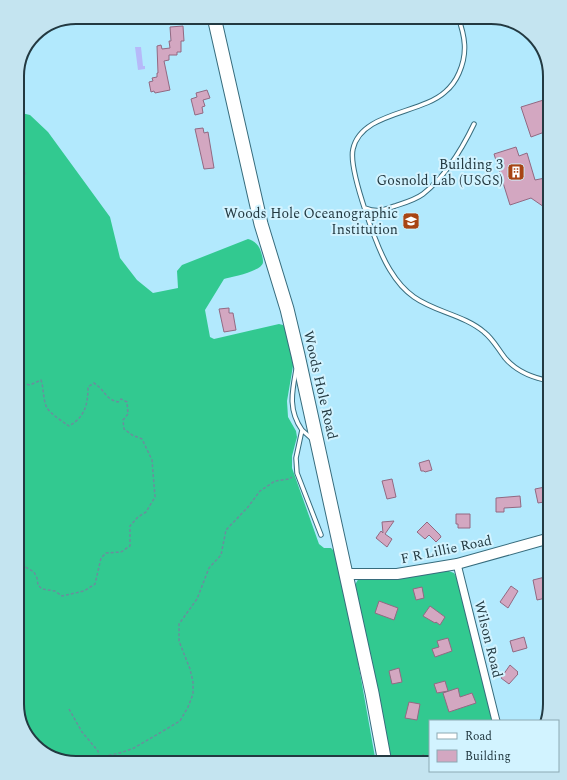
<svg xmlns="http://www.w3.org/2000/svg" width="567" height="780" font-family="Spectral,serif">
<rect width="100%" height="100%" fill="#b2e9fd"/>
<path fill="#32c990" d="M17,112L30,115L48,132L110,217L120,258L137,280L153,293L178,288L177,271L182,265L248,239C255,241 259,245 261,252C262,255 263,259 263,262C263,271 232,277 224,279L205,310L210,337L214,339L279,324L283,325L286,328L294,360L287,401L288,417L296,431L297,437L292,456V468L319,544L324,548H331L337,554L352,628L376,763H72L46,755L25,734L17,704Z
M446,570L454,573L458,580L492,721H430V763H392L355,587L356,583L359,578Z"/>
<path fill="#b6b9f9" d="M135,47H141L143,66H145V69L138,70Z"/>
<path fill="#d3a7c1" stroke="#926982" d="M183,26L184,41H181V52H177V55H169V60L164,61L170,90L155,93L154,91L151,92L149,82L153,81L152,78L157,77V73H158L157,46L161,45L162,49L170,48L169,41H171L170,27Z
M207,90L210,98L203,100L205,106L202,107L203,113L195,115L191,99L197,97L196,93Z
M550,98V130L531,137L521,107Z
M203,128L204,133L208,132L214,168L204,169L195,129Z
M516,147L519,156L527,153L535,180L545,178L550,169V205L547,209L531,198L510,205L494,154Z
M229,308V313H233L236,330L224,332L219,309Z
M429,460L432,470L425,472L424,471H421L419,463Z
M392,479L396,497L387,499L382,481Z
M550,486V501L538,503L535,489Z
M520,496L521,507L504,508V512H496V498Z
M456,514H470V528H458V524H456Z
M394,521L385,534L392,539L387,547L376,538L381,531L383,533L382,522Z
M427,522L440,535L441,537L436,542L429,535L425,539L417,532Z
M545,577L550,597L537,600L533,580Z
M511,586L518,591L508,608L500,602Z
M422,587L424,598L416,600L413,589Z
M379,601L398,608L394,620L375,613Z
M430,606L445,617L440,625L436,622L435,623L423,616Z
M524,637L527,648L513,652L510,641Z
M448,638L452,651L435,657L432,649L439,647L437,641Z
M510,665L518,672L517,673L518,674L509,684L501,678Z
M399,668L402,682L392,684L389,671Z
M445,681L448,691L437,693L434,684Z
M458,688L460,697L472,693L476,703L449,712L443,693Z
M409,702L420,704L417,720L405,718Z
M424,755L425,763H414V757Z"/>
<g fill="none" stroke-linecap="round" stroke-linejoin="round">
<g stroke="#376c7d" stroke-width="5.5">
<path id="lane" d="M458,17C465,36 468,53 459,73C456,80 451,87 445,92C421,114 361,112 353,149C348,170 378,251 390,270C396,280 404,290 414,297C435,312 464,315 484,332C493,339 498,349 505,358C516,371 533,378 550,381
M365,208C378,213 382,210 395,206C404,203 415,200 423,194C446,176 462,149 474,124
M296,370C292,392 288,410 302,430L296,458L297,473L321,535
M302,430L311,438"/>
</g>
<g stroke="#376c7d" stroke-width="9">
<path id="street" d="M457,564L496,721"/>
</g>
<g stroke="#376c7d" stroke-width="12">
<path id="secondary" d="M347,574H397L457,564L550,538"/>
</g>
<g stroke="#376c7d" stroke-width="15">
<path id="highway" d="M214,17L261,224L287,309L298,355L372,693L385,763"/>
</g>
<path stroke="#698f9d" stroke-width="1.5" stroke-dasharray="3 2" stroke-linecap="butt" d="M537,49L543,48
M17,186L23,181L25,174L22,166L17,159
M17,562L34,572L37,578L38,585L42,589L55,591L62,596L84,591L95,584L101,558L106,553L121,552L130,546V526L138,517L146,512L155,497L152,460L142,439L132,435L124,429L123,420L128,414L127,402L121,399L118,402C105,399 105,390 94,383L88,387C88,404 85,417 69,426C62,421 52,415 47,408C43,401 44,389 41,380L30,385L22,383L17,385
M69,709L82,732L98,751L99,758
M62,760L65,759L74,763
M99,763V758L123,752L134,748L180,721L188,707L193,694V682L190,669L179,641V624L197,599L209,568L221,555L226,530L248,507L260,491L275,481L289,479L292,477"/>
<use href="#lane" stroke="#fff" stroke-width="3.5"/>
<use href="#street" stroke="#fff" stroke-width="7"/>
<use href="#secondary" stroke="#fff" stroke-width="10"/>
<use href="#highway" stroke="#fff" stroke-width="13"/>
</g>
<defs>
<g id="building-square" transform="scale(0.9)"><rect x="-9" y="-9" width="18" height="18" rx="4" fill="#a84413" stroke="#d2f3ff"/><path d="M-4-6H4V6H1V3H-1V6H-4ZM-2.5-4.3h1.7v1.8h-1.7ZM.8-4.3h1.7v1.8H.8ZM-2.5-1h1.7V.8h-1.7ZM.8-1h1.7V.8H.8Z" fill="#fff"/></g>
<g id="university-square" transform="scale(0.9)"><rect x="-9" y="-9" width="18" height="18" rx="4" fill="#a84413" stroke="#d2f3ff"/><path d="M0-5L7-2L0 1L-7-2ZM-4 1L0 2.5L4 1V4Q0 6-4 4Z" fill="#fff"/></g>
</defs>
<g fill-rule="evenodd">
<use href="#building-square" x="516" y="172"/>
<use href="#university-square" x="411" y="221"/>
</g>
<g text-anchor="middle" stroke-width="4" stroke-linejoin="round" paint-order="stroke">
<g font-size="14" fill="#233941" stroke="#d2f3ff" text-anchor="end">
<text x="503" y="169">Building 3<tspan x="503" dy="16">Gosnold Lab (USGS)</tspan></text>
<text x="398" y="218">Woods Hole Oceanographic<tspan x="398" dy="16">Institution</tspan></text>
</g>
<g font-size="14" fill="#233941" stroke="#d2f3ff">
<text transform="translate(321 385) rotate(77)" y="5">Woods Hole Road</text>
<text transform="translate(446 549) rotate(-12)" y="5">F R Lillie Road</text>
<text transform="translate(489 639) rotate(76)" y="5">Wilson Road</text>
</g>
</g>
<path d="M0 0H567V780H0ZM76 24H491A52 52 0 0 1 543 76V704A52 52 0 0 1 491 756H76A52 52 0 0 1 24 704V76A52 52 0 0 1 76 24Z" fill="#c4e4f0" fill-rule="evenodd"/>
<path fill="none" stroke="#233941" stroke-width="2" d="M76 24H491A52 52 0 0 1 543 76V704A52 52 0 0 1 491 756H76A52 52 0 0 1 24 704V76A52 52 0 0 1 76 24Z"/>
<rect x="429" y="720" width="130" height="52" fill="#d2f3ff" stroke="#8ca9b3"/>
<rect x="437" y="733" width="20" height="6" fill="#ffffff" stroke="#8ca9b3"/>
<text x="465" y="740" font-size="12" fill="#233941">Road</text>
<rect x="437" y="750" width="20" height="12" fill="#d3a7c1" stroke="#8ca9b3"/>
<text x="465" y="760" font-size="12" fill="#233941">Building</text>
</svg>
